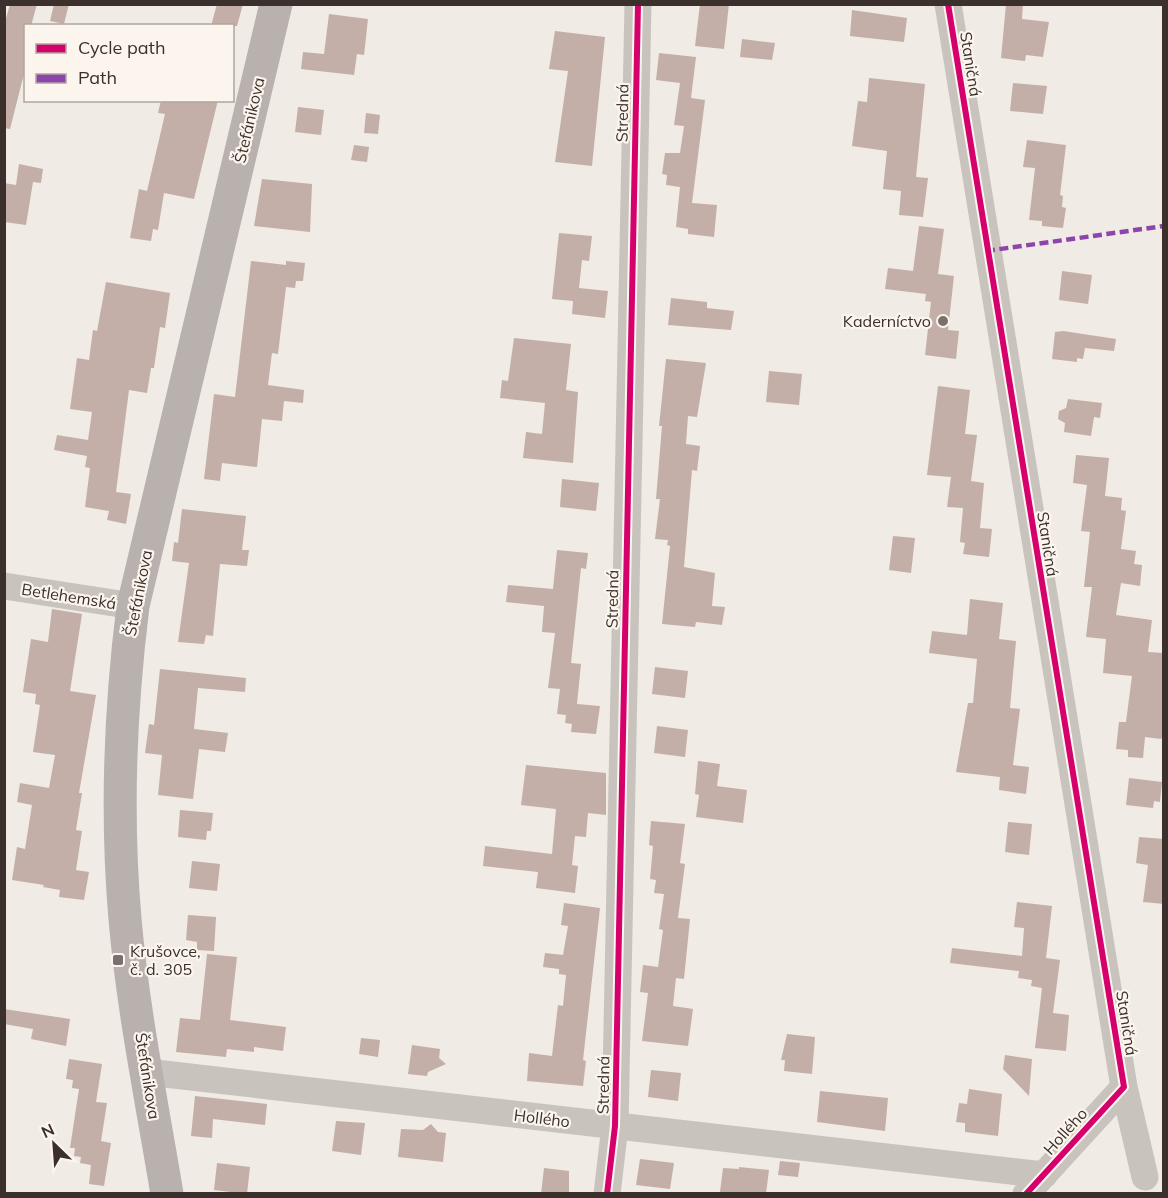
<svg xmlns="http://www.w3.org/2000/svg" width="1168" height="1198" font-family="Mulish,sans-serif">
<rect width="100%" height="100%" fill="#f0ebe5"/>
<path fill="#c3afa7" d="M10,4H37L31,26H26V66L10,129L4,128V26Z
M54,4H69L64,24L50,21Z
M217,4H243L237,26H211Z
M700,4H729L724,49L695,46Z
M1006,4H1023L1022,19L1049,22L1043,57L1026,55L1025,61L1001,58Z
M852,10L907,18L904,42L850,36Z
M329,14L368,19L364,55L357,54L354,75L301,69L303,52L324,54Z
M555,31L605,37L592,166L555,162L568,71L549,69Z
M742,39L775,43L772,60L740,57Z
M659,53L696,57L691,98L705,100L692,203L717,205L714,237L688,234V229L676,227L680,187L666,185L667,175L662,174L665,153H680L684,126L674,125L680,83L656,80Z
M869,78L925,84L916,177L928,178L923,217L899,215L901,191L883,189L887,151L852,146L858,101L867,102Z
M1013,83L1047,86L1043,114L1010,111Z
M161,100H218L194,199L164,193L158,230L153,229L151,241L130,238L139,189L147,191L165,114L158,113Z
M298,107L324,110L321,135L295,132Z
M366,113L380,115L378,134L364,133Z
M1027,140L1066,145L1060,195L1063,196L1062,207L1066,208L1063,228L1042,226V221L1029,220L1035,168L1023,167Z
M354,145L369,147L367,162L351,160Z
M19,164L43,169L41,183L33,182L26,225L4,222V183L16,185Z
M262,179L312,184L310,232L254,226Z
M919,226L944,229L938,274L954,276L948,330L959,331L956,359L925,355L931,302L925,301L926,294L885,289L888,268L913,271Z
M559,233L592,236L589,261L582,260L579,288L608,291L605,318L572,314L573,301L552,299Z
M251,261L286,265V261L305,263L303,281H296L295,288L286,287L278,354L272,353L268,385L304,390L303,403L284,401L282,421L262,419L257,467L222,463L220,481L204,479L214,394L235,397Z
M1062,271L1092,275L1088,304L1059,300Z
M106,282L170,293L165,328L160,327L154,368H151L147,393L129,390L116,492L131,494L126,524L107,520L109,511L85,507L90,468L85,467L87,456L54,450L57,435L88,440L92,412L70,409L77,358L89,360L93,330L97,331Z
M671,298L707,302V308L734,311L731,330L668,325Z
M1063,331L1116,339L1114,351L1085,348L1083,359L1077,358V362L1052,359L1055,332Z
M514,338L571,344L566,390L578,392L573,463L523,458L526,432L542,434L545,403L500,398L502,380L508,381Z
M666,359L706,363L697,417L688,416L686,444L700,446L697,471L692,470L684,567L715,573L712,606L725,607L722,625L696,622L695,627L662,624L670,546L667,545L668,540L655,539L660,499H656L662,426H659Z
M769,371L802,374L799,405L766,402Z
M938,386L970,390L965,434L977,435L971,481L984,483L980,528L992,529L989,557L963,554L965,543L960,542L963,508L947,507L951,477L927,475Z
M1068,399L1102,403L1100,418L1094,417L1091,436L1064,432L1065,423L1058,419L1059,411L1066,408Z
M1076,455L1109,458L1105,496L1122,498L1121,510L1126,511L1121,549L1136,551L1134,564L1142,565L1140,586L1121,583L1116,615L1152,620L1148,652L1164,653V735L1161,739L1145,737L1143,758L1128,757V750L1116,749L1119,722H1126L1132,676L1103,673L1106,639L1086,637L1092,587H1084L1090,532L1081,531L1087,485L1073,483Z
M562,479L599,483L596,511L560,507Z
M182,509L246,516L242,550H249L247,566L220,564L213,636L206,635L204,644L178,642L189,563L172,561L174,542L178,543Z
M893,536L915,538L911,573L889,570Z
M557,550L588,553L586,569L581,568L571,663L581,664L577,704L600,706L596,734L571,732L572,724L565,723L566,715L557,714L560,689L548,688L555,633L542,632L544,606L506,602L508,585L553,589Z
M970,599L1003,603L999,639L1016,641L1010,708L1020,709L1013,765L1029,767L1026,794L999,790L1000,777L956,772L968,703H973L977,659L929,653L932,631L967,635Z
M52,609L82,614L70,691L96,695L79,793H82L76,830L82,831L76,870L89,872L84,900L59,897L60,890L43,887L44,885L12,880L17,847L25,849L32,805L17,802L20,783L49,788L55,755L33,752L40,705L35,704L36,694L23,692L31,639L48,642Z
M655,667L688,671L685,698L652,694Z
M160,669L246,678L245,692L198,688L194,729L228,733L225,752L199,749L193,799L158,795L162,755L145,753L149,724L154,725Z
M657,726L688,730L685,757L654,753Z
M698,761L720,764L717,786L747,790L743,823L696,817L699,795L695,794Z
M526,765L606,773V815L588,813L586,837L575,836L572,865L578,866L575,893L536,888L538,872L483,866L485,846L552,854L556,809L521,805Z
M1129,778L1162,782L1160,802L1154,801L1153,808L1126,805Z
M180,810L213,813L211,831H207L206,840L178,837Z
M651,821L685,824L680,863L685,864L678,918L690,919L684,979L676,978L673,1006L693,1009L688,1046L642,1041L648,993L640,992L643,965L658,967L663,930L659,929L664,894L654,893L656,880L650,879L653,846L649,845Z
M1008,822L1032,824L1029,855L1005,852Z
M1139,837L1164,839V904L1143,902L1148,865L1136,863Z
M192,861L220,864L217,891L189,888Z
M1017,902L1052,906L1046,958L1060,960L1053,1013L1069,1015L1066,1051L1035,1048L1042,988L1031,986L1032,980L1018,978L1019,971L950,963L952,948L1022,956L1024,928L1014,927Z
M564,903L600,908L583,1060L586,1061L583,1086L527,1081L529,1053L552,1056L558,1005L563,1006L566,975L559,974V969L543,967L545,953L563,955L568,926L561,925Z
M188,915L216,917L214,951L197,950V942L186,940Z
M207,954L237,957L230,1020L286,1027L283,1051L254,1047V1052L227,1049L226,1057L176,1052L180,1018L200,1020Z
M4,1009L70,1019L66,1046L31,1039L33,1029L4,1024Z
M787,1034L815,1037L812,1074L784,1071L785,1060H781Z
M361,1038L380,1040L378,1057L359,1054Z
M412,1045L440,1049L439,1058L446,1064L428,1072L427,1076L408,1074Z
M1005,1055L1032,1059L1029,1096L1003,1069Z
M69,1059L102,1064L96,1102L107,1103L101,1141L111,1143L104,1186L89,1184L91,1165L80,1163L81,1157L74,1156L75,1148H70L79,1089L72,1088L73,1080L66,1079Z
M651,1070L681,1073L678,1101L648,1097Z
M969,1089L1002,1094L998,1136L965,1132V1123L956,1122L959,1103L967,1104Z
M820,1091L888,1098L885,1131L817,1122Z
M195,1096L267,1104L265,1125L213,1119L212,1138L191,1136Z
M336,1121L365,1123L361,1155L332,1151Z
M431,1124L438,1132L446,1133L443,1162L398,1157L401,1129L423,1130Z
M640,1159L674,1163L670,1189L636,1185Z
M780,1161L800,1163L798,1177L778,1175Z
M217,1163L250,1167L247,1194L214,1190Z
M739,1167L769,1170L766,1194L720,1192L723,1168L739,1169Z
M544,1168L569,1171V1194H541Z"/>
<g fill="none" stroke-linecap="round" stroke-linejoin="round">
<path stroke="#c9c3be" stroke-width="27" d="M948,4L1124,1087L1145,1177
M4,586L133,606
M147,1072L1044,1175
M607,1194L615,1126L638,4
M1026,1194L1124,1087"/>
<path stroke="#b8b1ad" stroke-width="33" d="M167,1194C152,1103 133,1011 125,919C116,815 120,710 133,606L276,4"/>
<path stroke="#8e44ad" stroke-width="4.5" stroke-dasharray="9 4.5" stroke-linecap="butt" d="M986,251L1164,226"/>
<g stroke="#fbf5ee" stroke-width="10">
<path id="cycleway" d="M948,4L1124,1087L1026,1194
M607,1194L615,1126L638,4"/>
</g>
<use href="#cycleway" stroke="#d6006c" stroke-width="6"/>
</g>
<g fill="#7a716c" stroke="#fbf5ee" stroke-width="2">
<circle cx="943" cy="321" r="6"/>
<rect x="112" y="954" width="12" height="12" rx="3"/>
</g>
<g text-anchor="middle" stroke-width="4.5" stroke-linejoin="round" paint-order="stroke">
<g font-size="16" fill="#3b302b" stroke="#fbf5ee">
<text transform="translate(971 64) rotate(81)" y="6">Staničná</text>
<text transform="translate(622 113) rotate(-89)" y="6">Stredná</text>
<text transform="translate(249 120) rotate(-77)" y="6">Štefánikova</text>
<text transform="translate(1048 544) rotate(81)" y="6">Staničná</text>
<text transform="translate(138 593) rotate(-79)" y="6">Štefánikova</text>
<text transform="translate(69 596) rotate(9)" y="6">Betlehemská</text>
<text transform="translate(612 599) rotate(-89)" y="6">Stredná</text>
<text transform="translate(1127 1023) rotate(81)" y="6">Staničná</text>
<text transform="translate(148 1076) rotate(81)" y="6">Štefánikova</text>
<text transform="translate(603 1085) rotate(-89)" y="6">Stredná</text>
<text transform="translate(542 1118) rotate(7)" y="6">Hollého</text>
<text transform="translate(1065 1131) rotate(-48)" y="6">Hollého</text>
</g>
<g font-size="16" fill="#3b302b" stroke="#fbf5ee" text-anchor="end">
<text x="931" y="327">Kaderníctvo</text>
<text x="130" y="957" text-anchor="start">Krušovce,<tspan x="130" dy="18">č. d. 305</tspan></text>
</g>
</g>
<rect width="1168" height="1198" fill="none" stroke="#3b302b" stroke-width="12"/>
<rect x="24" y="24" width="210" height="78" fill="#fbf5ee" stroke="#aea6a0" stroke-width="1.5"/>
<rect x="36" y="44" width="30" height="9" fill="#d6006c" stroke="#aea6a0" stroke-width="1.5"/>
<text x="78" y="54" font-size="18" fill="#3b302b">Cycle path</text>
<rect x="36" y="74" width="30" height="9" fill="#8e44ad" stroke="#aea6a0" stroke-width="1.5"/>
<text x="78" y="84" font-size="18" fill="#3b302b">Path</text>
<g transform="translate(54 1144) rotate(335)" stroke="#fbf5ee" stroke-width="4.5" paint-order="stroke">
<path d="M0-4.5L10 22L0 15L-10 22Z" fill="#3b302b"/>
<text y="-9" font-size="16" font-weight="bold" text-anchor="middle" fill="#3b302b">N</text>
</g>
</svg>
